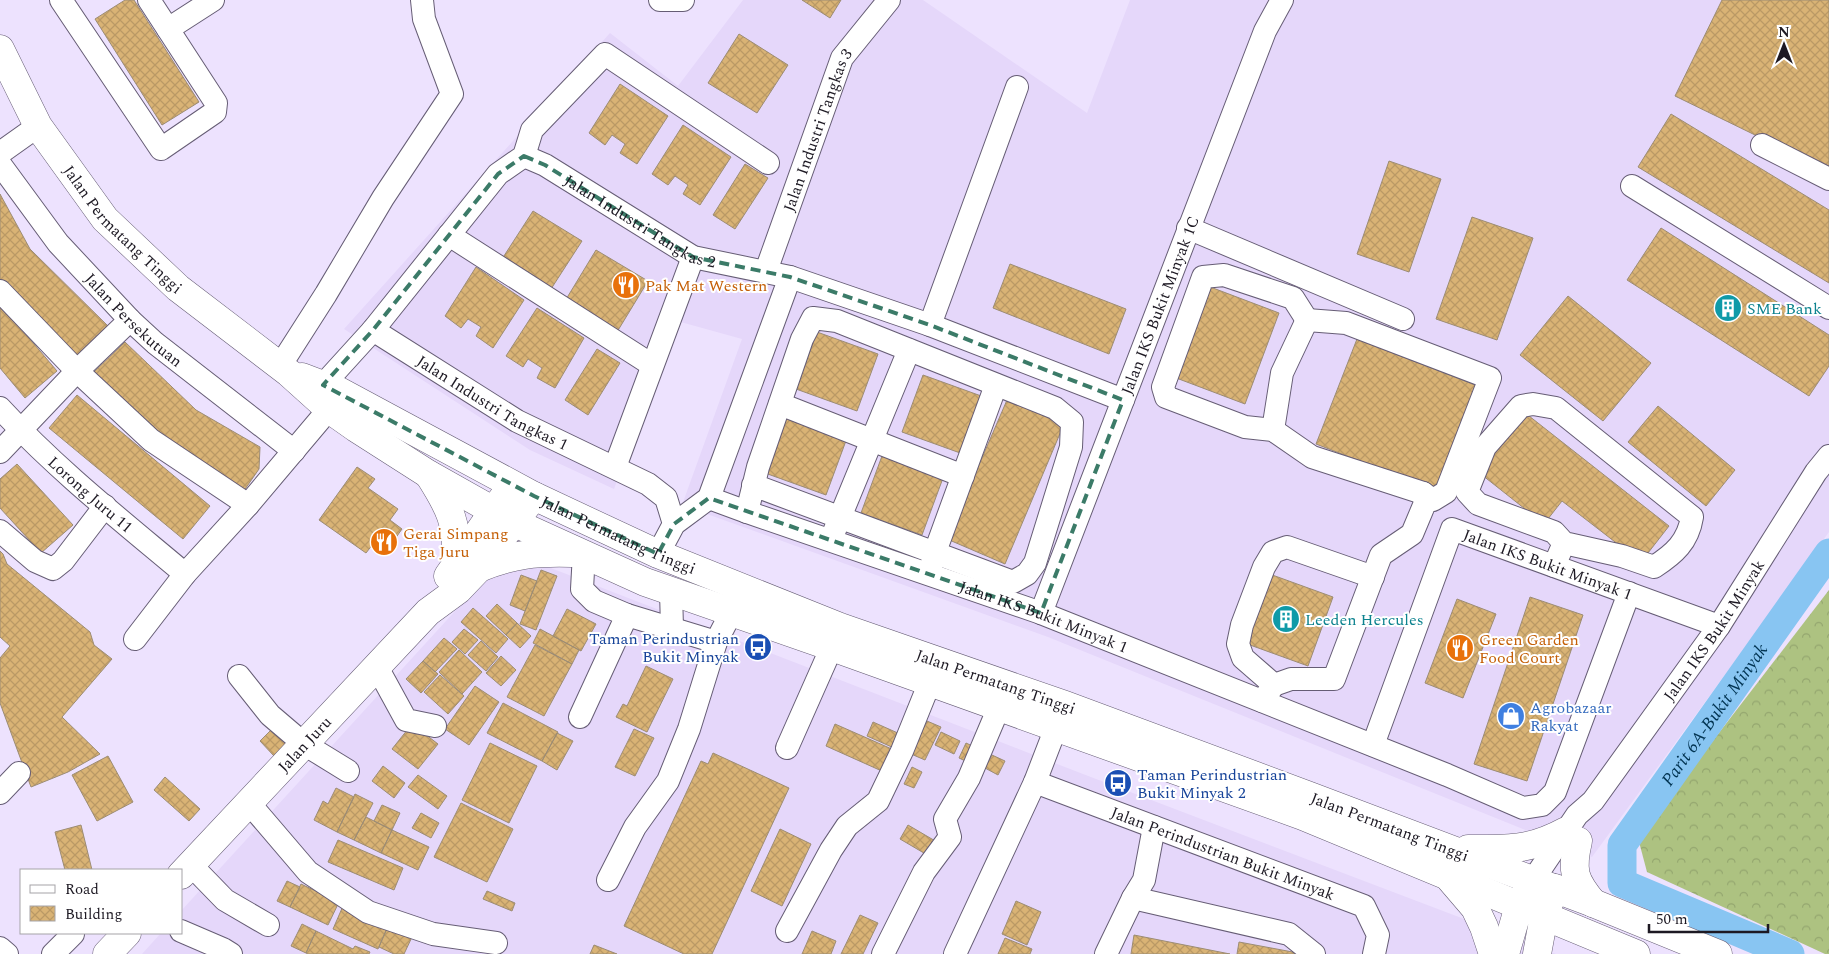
<svg xmlns="http://www.w3.org/2000/svg" width="1829" height="954" font-family="Spectral,serif">
<defs>
<pattern id="forest-crowns" width="20" height="18" patternUnits="userSpaceOnUse" patternTransform="scale(1.25)"><rect width="20" height="18" fill="#adc281"/><path d="M2 6a3 3 0 1 1 6 0M12 15a3 3 0 1 1 6 0" fill="none" stroke="#94a66f"/></pattern>
<pattern id="building-cross-hatch" width="8" height="8" patternUnits="userSpaceOnUse" patternTransform="scale(1.25)"><rect width="8" height="8" fill="#d9b375"/><path d="M0 0l8 8M0 8l8-8" fill="none" stroke="#ba9965"/></pattern>
</defs>
<rect width="100%" height="100%" fill="#ede2fe"/>
<path fill="#e5d7fa" d="M743,0H923L1087,113L1130,0H1829V532L1592,857L1048,637L682,505L742,339L677,321L614,489L530,450L344,329L610,33L678,86Z
M543,565L1083,774L1556,954H142L161,933H181V911L488,575Z"/>
<path fill="url(#forest-crowns)" d="M1829,590V954H1825L1647,872L1638,838Z"/>
<g fill="none" stroke-linecap="round" stroke-linejoin="round">
<path stroke="#88c5f2" stroke-width="29" id="s1" d="M1790,954L1622,883V845L1829,553"/>
</g>
<path fill="url(#building-cross-hatch)" stroke="#9c8c74" d="M125,0H134L199,102L162,125L95,19Z
M802,0H841L830,18Z
M1722,0H1829V171L1675,96Z
M739,34L788,65L757,113L708,83Z
M620,84L668,116L637,164L620,153L625,144L612,135L605,145L589,133Z
M1671,114L1829,210V283L1638,167Z
M683,125L731,157L700,205L683,194L688,185L675,176L668,185L652,174Z
M1389,161L1441,179L1409,272L1357,254Z
M745,164L768,178L735,229L713,215Z
M0,194L30,249L110,328L77,361L0,280Z
M533,211L582,241L551,289L502,259Z
M1472,217L1533,238L1497,340L1436,319Z
M1661,228L1829,335V366L1809,396L1627,280Z
M596,250L648,281L617,332L565,301Z
M1010,264L1126,309L1109,354L993,308Z
M476,267L524,300L493,348L476,336L481,327L468,319L461,328L445,316Z
M1205,285L1279,313L1245,404L1171,376Z
M1568,296L1651,363L1603,421L1520,355Z
M0,304L57,371L25,398L0,368Z
M537,308L584,338L555,388L537,378L542,368L528,359L523,367L506,356Z
M817,332L878,354L857,411L796,389Z
M1357,339L1480,387L1440,492L1316,444Z
M125,342L196,410L260,447L259,469L241,495L156,439L94,372Z
M597,349L620,363L588,415L565,400Z
M923,375L984,397L963,454L902,432Z
M77,395L210,506L183,539L49,428Z
M1007,400L1064,424L1005,564L947,539Z
M1658,406L1735,470L1706,506L1628,442Z
M1524,412L1669,526L1641,562L1562,501L1544,524L1477,471Z
M786,416L847,438L826,495L765,473Z
M882,456L943,478L922,535L861,513Z
M17,464L73,525L41,553L0,508V479Z
M357,467L375,479L368,488L398,509L390,520L402,529L385,553L373,544L366,553L319,520Z
M0,551L3,554L7,564L90,632L94,645L112,659L62,717L100,754L68,772L31,787L0,703V658L10,646L0,637Z
M541,570L557,576L536,630L520,624Z
M1264,572L1333,597L1308,666L1239,641Z
M521,575L537,581L525,611L510,605Z
M1530,597L1583,615L1527,781L1474,764Z
M1457,599L1496,614L1463,698L1425,683Z
M497,604L517,623L506,635L486,616Z
M473,608L508,639L496,653L461,622Z
M567,609L596,624L581,651L553,636Z
M517,623L531,636L520,648L506,635Z
M464,629L478,640L465,654L452,642Z
M540,629L579,650L572,664L533,643Z
M444,638L457,649L435,672L423,661Z
M481,641L498,657L486,671L468,655Z
M535,645L572,664L544,716L507,697Z
M459,650L482,672L462,694L439,672Z
M501,656L516,670L501,686L486,673Z
M423,661L438,674L421,693L406,679Z
M646,666L673,679L647,732L616,717L623,704L627,706Z
M440,675L464,696L448,714L424,692Z
M475,686L499,702L469,745L445,729Z
M503,703L558,732L542,761L487,733Z
M927,721L941,727L925,760L911,754Z
M873,722L900,734L894,748L867,736Z
M412,724L438,744L418,769L392,749Z
M835,724L894,750L884,772L826,746Z
M276,725L291,740L274,756L260,741Z
M634,729L654,738L635,776L615,767Z
M941,732L960,741L954,754L935,745Z
M557,733L573,741L557,770L542,761Z
M490,743L537,766L509,823L462,800Z
M966,743L981,750L974,765L959,758Z
M713,753L789,788L712,954H684L624,926L701,761L708,764Z
M992,755L1005,761L998,775L985,768Z
M108,756L133,802L97,821L72,775Z
M383,766L405,783L394,798L372,781Z
M912,767L922,772L914,788L904,784Z
M418,775L447,796L438,809L408,787Z
M165,777L200,809L189,821L154,790Z
M336,788L354,797L337,832L314,820L323,801L328,804Z
M355,794L373,803L354,840L337,832Z
M461,803L513,829L487,882L434,857Z
M382,805L400,813L392,830L374,821Z
M421,813L439,823L431,838L412,828Z
M366,817L392,830L381,853L354,840Z
M81,825L92,870H65L55,832Z
M908,825L937,842L929,856L900,839Z
M780,829L811,844L782,906L751,891Z
M392,830L429,847L418,870L381,853Z
M338,840L403,868L394,890L328,862Z
M287,881L300,887L290,907L277,901Z
M301,884L339,902L328,925L290,907Z
M487,891L515,903L512,911L483,899Z
M1016,901L1041,912L1027,945L1002,934Z
M343,906L388,926L378,949L333,929Z
M860,915L878,923L863,954H841Z
M302,924L316,931L306,953L291,946Z
M388,926L412,937L404,954H394L379,947Z
M316,931L353,949L355,946L370,952L369,954H308L306,953Z
M812,931L836,941L831,954H802Z
M1134,935L1230,954H1131Z
M1005,938L1032,949L1030,954H998Z
M1239,942L1298,953V954H1237Z
M594,945L617,954H590Z"/>
<g fill="none" stroke-linecap="round" stroke-linejoin="round">
<g stroke="#665d75" stroke-width="24">
<g id="minor">
<path d="M61,0L161,149L215,112L216,103L149,0"/>
<path d="M660,0H683"/>
<path d="M168,29L213,0"/>
<path d="M1762,145L1829,179"/>
<path d="M0,153L38,126"/>
<path id="s2" d="M524,156L545,165L693,257L790,277L930,325L1123,400"/>
<path id="s3" d="M0,164L58,243L130,320L155,343L294,451"/>
<path d="M1632,186L1829,308"/>
<path d="M1188,228L1403,319"/>
<path d="M449,235L652,365"/>
<path id="s4" d="M766,271L842,58L889,0"/>
<path d="M0,291L77,371L151,440L248,505"/>
<path d="M1307,320L1293,298L1224,275L1203,277L1163,387L1166,397L1245,427L1273,430L1312,457L1423,493"/>
<path d="M930,325L1017,87"/>
<path id="s5" d="M373,330L517,421L648,484L666,498L674,524"/>
<path d="M280,366L326,294L383,198L452,94L424,19L422,0"/>
<path d="M323,385L373,330L498,174L524,156L532,130L605,54L768,163"/>
<path d="M780,404L963,476"/>
<path id="s6" d="M0,408C56,469 122,521 185,574"/>
<path d="M1273,430L1282,373L1307,320"/>
<path d="M0,452L77,371L130,320"/>
<path d="M615,467L693,257"/>
<path id="s7" d="M709,498L747,512L1041,613L1447,775L1523,808L1542,805L1555,792L1629,593"/>
<path d="M747,512L758,467L802,339L813,318L837,321L1055,408L1072,422L1071,447L1035,563L1027,574L1013,582L753,485"/>
<path d="M0,531L35,561L53,569L63,561L105,506"/>
<path d="M834,532L909,350"/>
<path d="M584,553L582,589L594,601L627,615L716,642"/>
<path d="M658,554L674,524L709,498L790,277"/>
<path d="M1554,566L1564,543L1554,532L1478,504L1467,492L1485,447L1521,406L1533,404L1556,408L1692,517C1688,542 1674,554 1654,567L1622,556L1564,543"/>
<path d="M931,567L935,552L996,385"/>
<path d="M671,591L672,628"/>
<path id="s8" d="M1041,613L1265,31L1282,0"/>
<path d="M135,639L185,574L248,505L329,409"/>
<path d="M377,667L406,720L435,726"/>
<path d="M239,676L270,715L304,744L348,771"/>
<path d="M1274,685L1243,658L1238,644L1242,625L1264,567L1273,552L1287,547L1373,577"/>
<path d="M1262,701L1274,685L1291,679H1334L1381,555L1412,534L1425,503L1423,493L1433,500L1446,492L1490,378L1346,323L1307,320"/>
<path d="M580,717L627,615"/>
<path id="s9" d="M1373,745L1452,529L1719,626"/>
<path d="M787,748L838,633"/>
<path id="s10" d="M1035,782L1364,906L1378,935L1374,954"/>
<path d="M0,793L19,773"/>
<path d="M249,803L308,872L368,912L433,934L496,943"/>
<path d="M191,865L225,900L268,925"/>
<path d="M608,880L635,827L668,781L689,729L716,642L731,613"/>
<path id="s11" d="M1533,880L1577,815L1593,801L1719,626L1816,472L1829,456"/>
<path d="M1133,898L1289,934L1314,954"/>
<path d="M181,931L223,949L231,954"/>
<path d="M787,931L831,850L847,826L878,801L902,751L936,667"/>
<path d="M0,948L7,954"/>
<path d="M53,954L73,934"/>
<path d="M883,954L924,872L950,837L945,819L969,778L1005,693"/>
<path d="M955,954L1035,782L1062,712"/>
<path d="M1106,954L1133,898L1144,880L1154,827"/>
</g>
</g>
<g stroke="#665d75" stroke-width="29">
<g id="major">
<path d="M448,576L512,485"/>
<path id="s12" d="M181,875L428,612L458,590L479,568L534,496"/>
<path d="M107,954L127,933"/>
<path d="M1505,954L1519,906L1533,880"/>
<path d="M1537,954L1544,916L1555,888"/>
</g>
</g>
<g stroke="#665d75" stroke-width="29">
<g id="highway">
<path id="s13" d="M0,49L38,126L105,219L178,288L289,373L329,409L356,428L428,474L515,523L645,582L832,647L1303,816L1636,954"/>
<path id="s14" d="M302,377L339,391L534,496L658,554L840,627L1065,705L1310,796L1593,903L1718,954"/>
<path d="M429,475C450,508 458,523 456,564"/>
<path d="M479,568C514,554 535,552 572,553"/>
<path d="M1578,841C1571,871 1574,880 1593,903"/>
<path d="M1468,849C1508,849 1529,851 1566,831"/>
<path d="M1451,880L1475,908L1484,927L1493,954"/>
</g>
</g>
<use href="#minor" stroke="#fff" stroke-width="22"/>
<use href="#major" stroke="#fff" stroke-width="28"/>
<use href="#highway" stroke="#fff" stroke-width="28"/>
</g>
<path fill="none" stroke="#3b7b68" stroke-width="4" stroke-dasharray="10 6" stroke-linejoin="round" d="M524,156L545,165L693,257L790,277L930,325L1123,400L1041,613L709,498L674,524L658,554L534,496L323,385L373,330L498,174Z"/>
<defs>
<g id="restaurant-disc" transform="scale(1.4375)"><circle r="9.5" fill="#e8710a" stroke="#fff"/><path d="M-5-6h1v4h1v-4h1v4h1v-4h1v5L-1.5 .5V6h-2V.5L-5-1ZM5-6V6H3V1.5H1.5Q1.5-4 5-6Z" fill="#fff"/></g>
<g id="building-disc" transform="scale(1.4375)"><circle r="9.5" fill="#0f9aa8" stroke="#fff"/><path d="M-4-6H4V6H1V3H-1V6H-4ZM-2.5-4.3h1.7v1.8h-1.7ZM.8-4.3h1.7v1.8H.8ZM-2.5-1h1.7V.8h-1.7ZM.8-1h1.7V.8H.8Z" fill="#fff"/></g>
<g id="bus-disc" transform="scale(1.4375)"><circle r="9.5" fill="#1a4fb4" stroke="#fff"/><path d="M-5-6H5V4H4V6H2V4H-2V6H-4V4H-5ZM-3.5-4V0h7V-4ZM-3.5 1.2v1.5H-2V1.2ZM2 1.2v1.5H3.5V1.2Z" fill="#fff"/></g>
<g id="shop-disc" transform="scale(1.4375)"><circle r="9.5" fill="#3f7fe0" stroke="#fff"/><path d="M-5-2.5h2.3a2.7 3.5 0 0 1 5.4 0H5L5.5 6h-11ZM-1.5-2.5h3a1.5 2.3 0 0 0-3 0Z" fill="#fff"/></g>
</defs>
<g fill-rule="evenodd">
<use href="#restaurant-disc" x="626" y="285"/>
<use href="#building-disc" x="1728" y="308"/>
<use href="#restaurant-disc" x="384" y="542"/>
<use href="#building-disc" x="1286" y="619"/>
<use href="#bus-disc" x="758" y="647"/>
<use href="#restaurant-disc" x="1460" y="648"/>
<use href="#shop-disc" x="1511" y="716"/>
<use href="#bus-disc" x="1118" y="783"/>
</g>
<g text-anchor="middle" stroke-width="4" stroke-linejoin="round" paint-order="stroke">
<g font-size="16" fill="#1d1923" stroke="#fff">
<text dy="6" stroke="none"><textPath href="#s4" startOffset="150">Jalan Industri Tangkas 3</textPath></text>
<text dy="6" stroke="none"><textPath href="#s2" startOffset="134">Jalan Industri Tangkas 2</textPath></text>
<text dy="6" stroke="none"><textPath href="#s13" startOffset="220">Jalan Permatang Tinggi</textPath></text>
<text dy="6" stroke="none"><textPath href="#s8" startOffset="330">Jalan IKS Bukit Minyak 1C</textPath></text>
<text dy="6" stroke="none"><textPath href="#s3" startOffset="206">Jalan Persekutuan</textPath></text>
<text dy="6" stroke="none"><textPath href="#s5" startOffset="140">Jalan Industri Tangkas 1</textPath></text>
<text dy="6" stroke="none"><textPath href="#s6" startOffset="125">Lorong Juru 11</textPath></text>
<text dy="6" stroke="none"><textPath href="#s14" startOffset="354">Jalan Permatang Tinggi</textPath></text>
<text dy="6" stroke="none"><textPath href="#s9" startOffset="332">Jalan IKS Bukit Minyak 1</textPath></text>
<text dy="6" stroke="none"><textPath href="#s7" startOffset="355">Jalan IKS Bukit Minyak 1</textPath></text>
<text dy="6" stroke="none"><textPath href="#s11" startOffset="309">Jalan IKS Bukit Minyak</textPath></text>
<text dy="6" stroke="none"><textPath href="#s14" startOffset="759">Jalan Permatang Tinggi</textPath></text>
<text dy="6" stroke="none"><textPath href="#s12" startOffset="180">Jalan Juru</textPath></text>
<text dy="6" stroke="none"><textPath href="#s14" startOffset="1179">Jalan Permatang Tinggi</textPath></text>
<text dy="6" stroke="none"><textPath href="#s10" startOffset="201">Jalan Perindustrian Bukit Minyak</textPath></text>
</g>
<g font-size="16" fill="#c56008" stroke="#fff" text-anchor="start">
<text x="645" y="291">Pak Mat Western</text>
<text x="403" y="539">Gerai Simpang<tspan x="403" dy="18">Tiga Juru</tspan></text>
<text x="1479" y="645">Green Garden<tspan x="1479" dy="18">Food Court</tspan></text>
</g>
<g font-size="16" fill="#0d838f" stroke="#fff" text-anchor="start">
<text x="1747" y="314">SME Bank</text>
<text x="1305" y="625">Leeden Hercules</text>
</g>
<g font-size="16" fill="#164399" stroke="#fff" text-anchor="end">
<text x="739" y="644">Taman Perindustrian<tspan x="739" dy="18">Bukit Minyak</tspan></text>
<text x="1137" y="780" text-anchor="start">Taman Perindustrian<tspan x="1137" dy="18">Bukit Minyak 2</tspan></text>
</g>
<g font-size="16" fill="#366cbe" stroke="#fff" text-anchor="start">
<text x="1530" y="713">Agrobazaar<tspan x="1530" dy="18">Rakyat</tspan></text>
</g>
<g font-size="18" font-style="italic" fill="#023452" stroke="#fff">
<text dy="6" stroke="none"><textPath href="#s1" startOffset="380">Parit 6A-Bukit Minyak</textPath></text>
</g>
</g>
<rect x="20" y="869" width="162" height="65" fill="#ffffff" stroke="#a5a3a7"/>
<rect x="30" y="885" width="25" height="8" fill="#ffffff" stroke="#a5a3a7"/>
<text x="65" y="894" font-size="15" fill="#1d1923">Road</text>
<rect x="30" y="906" width="25" height="15" fill="url(#building-cross-hatch)" stroke="#a5a3a7"/>
<text x="65" y="919" font-size="15" fill="#1d1923">Building</text>
<g transform="translate(1784 45)" stroke="#ffffff" stroke-width="4" paint-order="stroke">
<path d="M0-4L9 19L0 12L-9 19Z" fill="#1d1923"/>
<text y="-8" font-size="14" font-weight="bold" text-anchor="middle" fill="#1d1923">N</text>
</g>
<path d="M1649 924v8h119v-8" fill="none" stroke="#1d1923" stroke-width="2.5"/>
<text x="1656" y="924" font-size="15" fill="#1d1923" stroke="#ffffff" stroke-width="4" paint-order="stroke">50 m</text>
</svg>
